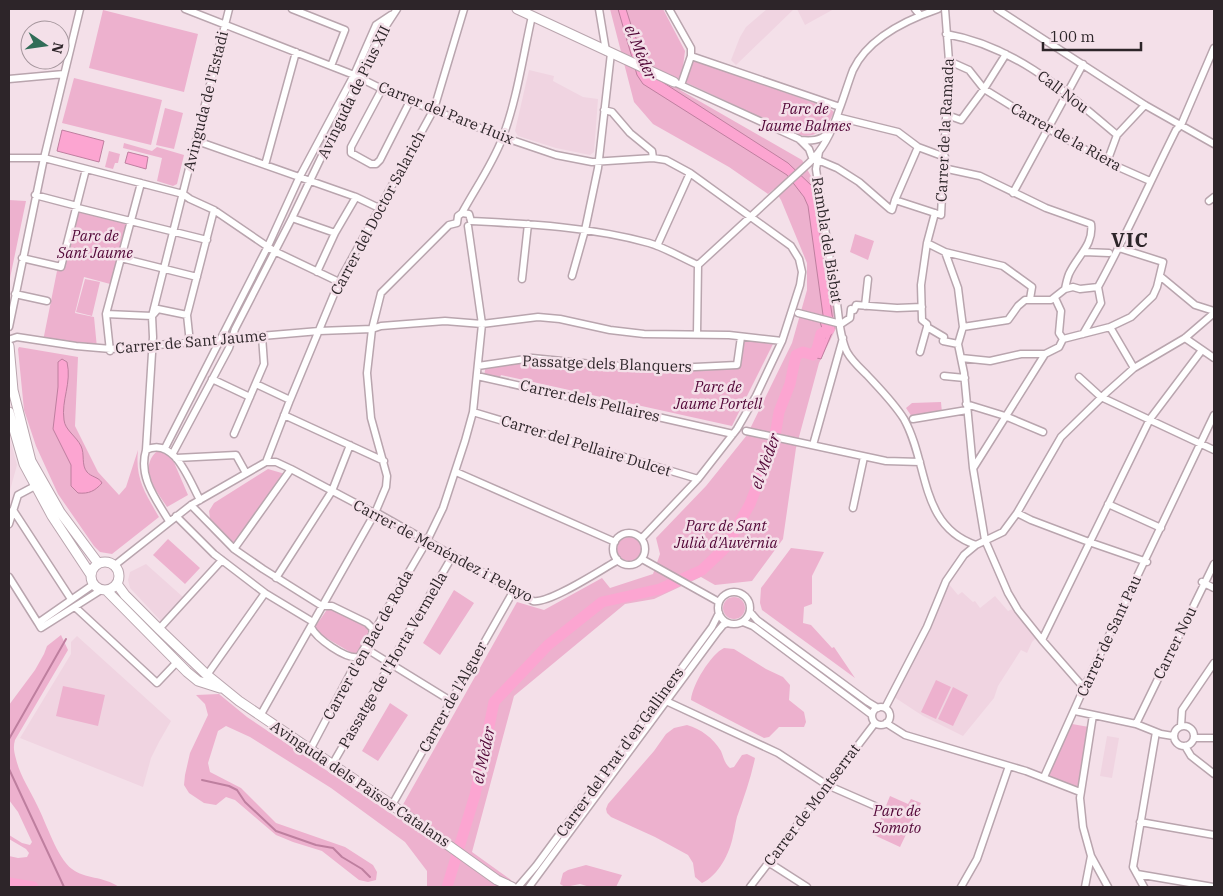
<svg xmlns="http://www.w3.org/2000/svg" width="1223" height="896" font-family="'IBM Plex Serif',serif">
<rect width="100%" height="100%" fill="#f4e0e9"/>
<path fill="#f0d4e1" d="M767,9H794L736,65L731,60L740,37L746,27Z
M797,9H834L805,25Z
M529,70L554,76L553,81L583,97L598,99L594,152L590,155L556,148L518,136L515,131Z
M9,435L17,465L9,494Z
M146,564L183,597L161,621L130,588L128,580L130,572Z
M948,583L958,595L962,592L973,602L975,601L980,608L995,596L1008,611L1015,608L1036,638L1032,642L1027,653L1021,650L998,686L994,698L963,736L923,716L894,697L932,627Z
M77,636L171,721L159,742L151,758L143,787L20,738L71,654V642Z
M1107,736L1119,738L1112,778L1100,776Z"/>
<path fill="#edb1ce" d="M610,9H663L685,51L680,90L802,160L817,187L841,318L819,363L796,448L783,539L752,581L715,585L701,577L654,599L625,604L514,696L472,852L511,880L505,887H427V871L405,842L331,788L250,737L226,726L218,731L208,763L210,772L241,788L276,823L345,847L373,865L377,872L376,880L368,882L359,880L322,851L293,842L276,835L235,800L226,797L216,805L204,803L189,793L184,785L185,775L190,753L208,715L205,704L196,695L219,694L247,717L396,817L517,602L544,610L602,578L610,588L653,574L660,554L656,538L706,486L747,435L792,343L807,290V263L781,200L774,189L768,194L729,167L653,124L634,102Z
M103,10L198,34L184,92L89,68Z
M692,60L829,108L834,112C828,127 817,139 799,135L685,82Z
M74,78L162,100L151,145L62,123Z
M165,108L183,113L174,149L156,145Z
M124,143L152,151L157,147L184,155L177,184L173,186L157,181L162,158L123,148Z
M109,151L120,154L118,163H115L113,169L105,167Z
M9,200L26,201L9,283Z
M77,206L132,220L114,285L84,277L75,313L94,317L97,348L43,341L58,266L60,267Z
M855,234L874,241L868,260L850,252Z
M85,279L100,282L92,316L76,312Z
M743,340L774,342L732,426L501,375L499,379L484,376L486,365L532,362L596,368L677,372L740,368Z
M19,347L78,357L75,426L98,472L119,495L126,487L138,450C135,479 145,493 159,517L112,554L100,552L94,546L58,494L36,446L24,410L18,349Z
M941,402L942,413L912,417L906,408L912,403Z
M157,451L169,455L173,460L188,495L167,507C156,490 138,469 157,451Z
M268,469L285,474L234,544L210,519L209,511L214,503Z
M617 549a12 12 0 1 1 24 0a12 12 0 1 1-24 0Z
M168,539L200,568L185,584L153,555Z
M791,548L824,552L812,576V604L804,607L803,623L811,625L832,648L834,647L855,678L762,610L760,603L761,588Z
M454,590L474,603L440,655L423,643Z
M723 608a11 11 0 1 1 22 0a11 11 0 1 1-22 0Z
M328,608L365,626C367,628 370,629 369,633C369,639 360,651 355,655L316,632L315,627Z
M61,635L68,650L15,740C13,747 14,752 16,759C20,776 30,790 37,805C46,822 57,858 72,869C85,879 103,876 119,887H9V856L18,858L27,857L29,853L26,849L9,839V835L22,843L30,845L32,842L18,812L9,800V705L35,670L44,654L47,646Z
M724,648L734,649L766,669L783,677L790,685L789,700L804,712L806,722L804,727H779L769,737L764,738L691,700C692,685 711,654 724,648Z
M936,680L951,687L936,719L921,712Z
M63,686L105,695L98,726L56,716Z
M953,687L968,695L953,726L938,719Z
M390,703L408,715L378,761L362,751Z
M1072,724L1089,727L1077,790L1046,777Z
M687,725C701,729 713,738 721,751C724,758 724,763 730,768L734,767L742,755L747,754L755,758C751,778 744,797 737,817C735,824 735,829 733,836C730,853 718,876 702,883L695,877L693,863L688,855L655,837L611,817L607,813L606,809L608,804L654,751L666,734L674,728Z
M890,796L908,804L911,799L921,803L900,847L874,835Z
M586,865L622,875L616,887H590L580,884L565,887L560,884L563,873L568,870Z"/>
<path fill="#fca5d1" stroke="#be7f9f" d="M618,9H626L632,28L650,74L788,163L813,187L834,328L821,359L817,358L825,338L820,322L823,315L808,206L804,197L787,175L643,84L637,75Z
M62,130L104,141L99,162L57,151Z
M128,152L148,157L146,169L125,163Z
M62,359L67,362C72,383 61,400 64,420C65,430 76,436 81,446C85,454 81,465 87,472C91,477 99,477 102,483C95,491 89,494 78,493L71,486V465L53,429L58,387V362Z"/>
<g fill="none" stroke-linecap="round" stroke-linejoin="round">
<path stroke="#be7f9f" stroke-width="2" d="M9,739L66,639
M9,769L64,887
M202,780L229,786L237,790L245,802L276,831L316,845L333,848L342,857L362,869L370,877"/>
<path stroke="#fca5d1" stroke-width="11" d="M9,883L33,887
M447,887L475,795L494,702L548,645L602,602L660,589L702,570L725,548L750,504L774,442L779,412L790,384L796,355L803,352L813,355L817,349L821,334L829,329L828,320"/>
<g stroke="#b9a5ae" stroke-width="9">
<path id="street" d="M185,9L354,75L382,89L410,101L503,137L556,155L592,162L653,158L666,160L690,173L791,246L799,259L802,272L800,285L782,341L756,396L737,429L698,479L642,538
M292,9L345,30L331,66
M599,9L606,51
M669,9L691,48V56L681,85
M915,9L920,15
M997,9L1145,105L1214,144
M946,34C1015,46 1066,92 1117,135
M691,56L840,107
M949,61L969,70L984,89L1047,128L1107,162L1150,181
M9,79L64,74
M674,82L799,139L809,149L813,160
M382,89L351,147V153L371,164H376L380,160L410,101
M604,110L612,112L630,133L652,151L653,158
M947,115L961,120L984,89L1006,54
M837,117L898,132L918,147L945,157
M800,140C811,141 820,141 828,133
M197,141L356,197L379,208
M819,152L816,169C822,211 829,254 836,297C839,314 839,336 847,352C852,361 860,368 867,375C880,389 894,403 904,419C929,464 919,526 976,545
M9,158H44L183,194L190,199L214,210L274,251L339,282
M818,160L837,168L859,182L890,209L892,210L895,200L941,215L949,61L945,9
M1107,162L1117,135L1145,105
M265,165L296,52
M943,168L980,176L1046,208L1091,224C1094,245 1077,256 1069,274C1067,279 1066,284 1065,289
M1013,193L1083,64
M35,195L77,206L78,208L207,240
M895,200L918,147
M1209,201L1214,197
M462,213L469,214L471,221
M292,218L335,233
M471,221C531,224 591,227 649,243C666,248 682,258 698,265
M457,223L458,216L462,213C475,189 492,165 502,139C517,100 523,56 532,16
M927,243L945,252L1003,266L1032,287L1030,299
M657,246L690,173
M945,252L958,288L960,304L963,327L958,344L964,373L973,468L985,540L1008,593L1018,610L1042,640L1084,688
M1084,252L1109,253
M22,258L61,267L86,169
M121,258L197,277
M317,272L335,233L356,197
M572,276L585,230L598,168L611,53
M1160,276L1195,305L1214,311
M522,279L528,224
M15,294L47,301
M1055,298L1061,311L1059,333L1063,339
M865,306L868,279
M798,313L841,324L850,318L851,309L854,310L856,305L897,308L922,307
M106,314L152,316L158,309L187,315
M9,327L44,158L80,9
M927,327V324L922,320L921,285L927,243L935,213
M927,327L944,337L943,341L958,344
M963,327L1008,320L1018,306L1025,300H1051L1065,289L1073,287L1080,289L1098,287C1126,236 1150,182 1176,130L1181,125L1214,48
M1110,327L1134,368
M697,334L698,265L809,163C824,149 833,129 839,110C844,97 848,83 853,70C868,38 906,20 938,9
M1083,334L1101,303L1098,287
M1185,338L1214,358
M11,339L17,337L76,346L111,349L319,331L372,329L381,326L445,321L482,324L538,317L560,319L610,330L644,334L729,335L782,341
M1063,339L1110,327L1131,317L1153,296L1157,287L1163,262L1119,248
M190,343L187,315L214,210
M110,351L106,314L141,183
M920,352L927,327
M961,358L990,361L1021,354H1045
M478,366L532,358L602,365L674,368L737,365L741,337
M477,376L733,434
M944,376L965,378
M1079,377L1101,397L1214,450
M212,379L250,397
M256,384L290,400
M966,404L1005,416L1043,432
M473,412L698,479
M284,415L384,461
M913,419L967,410
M746,431L886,461L920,462
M234,434L264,364L262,336
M813,445L843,338
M165,448L268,246L299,178L354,75L376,25L391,15
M146,450C174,436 189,480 200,500
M173,453L229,348L235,329L292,218L380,35L397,9
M176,458L236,455L246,473
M266,462L290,400L339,282L434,109L464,9
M266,462H276L291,469L372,512L379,514L533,601C549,604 599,571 615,562L617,559
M974,467L1045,354L1059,347L1063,339
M456,472L615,542
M1108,504L1161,528
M191,505L234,549L263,569L322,606H332L367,623L372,628L373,633
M853,508L864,457
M13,510L71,599
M1017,513L1031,520L1089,542L1147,562
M176,516L214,554L265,593L313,622
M169,521C156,499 138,477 146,450L153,337L152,316L229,9
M9,524L18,495L35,486
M613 549a16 16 0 1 1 32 0a16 16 0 1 1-32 0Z
M234,549L291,469
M642,559L719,602
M115,565L191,505L266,462
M9,577L38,623
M276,578L332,491L350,445
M1202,582L1214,588
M94,584L38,623L41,628L101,590
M718 608a16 16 0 1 1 32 0a16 16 0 1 1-32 0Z
M75,607L157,683L177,662
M750,612L757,620L868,702L878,708
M743,622L753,626L872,715
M311,627C316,638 346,660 359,657
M159,629L222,560
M1042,640L1150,419L1202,350
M365,648L451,701
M207,675L265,593
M666,701L778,753L827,785L875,806
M872 716a9 9 0 1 1 18 0a9 9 0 1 1-18 0Z
M885,708L927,627L946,581L964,555L976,545L1003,532L1017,513L1061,437L1106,393L1134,368L1185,338L1214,313
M1075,711L1136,724L1161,734L1173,736
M1093,715L1080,798L1083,827L1091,856L1108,887
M260,716L375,513L386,487L387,476L371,418L367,373L372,329L381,293L449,225L457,223
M886,723L905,735L1026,771L1080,792
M1136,724L1214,564
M1174 736a10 10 0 1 1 20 0a10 10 0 1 1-20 0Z
M1181,726L1182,710L1214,663
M1194,738H1214
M1185,746L1191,756L1214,774
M310,750L359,657L427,541L443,508L465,441L473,412L482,324L468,226
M332,765L453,555
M1044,777L1084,688L1214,415
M392,805L514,590
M1140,822L1214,835
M768,862L807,887
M1137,874L1213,887
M518,887L536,866L712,627L719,613
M529,887L718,631L723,625L727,623
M750,887L875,723
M961,887L977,859L1009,766
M1085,887L1091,856
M1144,887L1133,867L1156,732"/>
</g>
<g stroke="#b9a5ae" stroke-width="11">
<path id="secondary" d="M517,9L674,82
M9,346L13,390L31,461L60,512L98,563
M9,412L24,464L52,516L91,575
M91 576a14 14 0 1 1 28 0a14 14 0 1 1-28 0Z
M117,584L125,595L159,629L207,675L239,701L392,805L497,880L512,887
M106,590L187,672L198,681L220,688"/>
</g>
<use href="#street" stroke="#fff" stroke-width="6"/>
<use href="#secondary" stroke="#fff" stroke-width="9"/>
</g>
<g text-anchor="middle" stroke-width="5" stroke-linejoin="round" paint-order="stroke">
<g font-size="15" fill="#2d2529" stroke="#f4e0e9">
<text transform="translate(354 92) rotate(-64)" y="5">Avinguda de Pius XII</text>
<text transform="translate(1063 92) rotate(37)" y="5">Call Nou</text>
<text transform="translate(206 101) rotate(-76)" y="5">Avinguda de l'Estadi</text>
<text transform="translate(446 113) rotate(22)" y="5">Carrer del Pare Huix</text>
<text transform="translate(945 130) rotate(-87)" y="5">Carrer de la Ramada</text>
<text transform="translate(1066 137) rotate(29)" y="5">Carrer de la Riera</text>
<text transform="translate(378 213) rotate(-62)" y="5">Carrer del Doctor Salarich</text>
<text transform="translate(827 240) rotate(81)" y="5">Rambla del Bisbat</text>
<text transform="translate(191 342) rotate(-5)" y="5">Carrer de Sant Jaume</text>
<text transform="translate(607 364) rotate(2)" y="5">Passatge dels Blanquers</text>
<text transform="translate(590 401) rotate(13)" y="5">Carrer dels Pellaires</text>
<text transform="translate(586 446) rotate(17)" y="5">Carrer del Pellaire Dulcet</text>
<text transform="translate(443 551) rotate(28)" y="5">Carrer de Menéndez i Pelayo</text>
<text transform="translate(1109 636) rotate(-65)" y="5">Carrer de Sant Pau</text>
<text transform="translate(1175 643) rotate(-64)" y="5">Carrer Nou</text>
<text transform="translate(368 645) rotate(-61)" y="5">Carrer d'en Bac de Roda</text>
<text transform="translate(393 660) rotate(-60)" y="5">Passatge de l'Horta Vermella</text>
<text transform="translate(453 697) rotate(-61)" y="5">Carrer de l'Alguer</text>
<text transform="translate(620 752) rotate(-54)" y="5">Carrer del Prat d'en Galliners</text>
<text transform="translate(360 784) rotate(34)" y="5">Avinguda dels Països Catalans</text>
<text transform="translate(812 805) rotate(-53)" y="5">Carrer de Montserrat</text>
</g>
<g font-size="15" font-style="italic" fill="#520637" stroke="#f4e0e9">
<text x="805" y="114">Parc de<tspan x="805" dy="17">Jaume Balmes</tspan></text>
<text x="95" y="241">Parc de<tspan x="95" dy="17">Sant Jaume</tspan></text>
<text x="718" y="392">Parc de<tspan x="718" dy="17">Jaume Portell</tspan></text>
<text x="726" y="531">Parc de Sant<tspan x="726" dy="17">Julià d'Auvèrnia</tspan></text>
<text x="897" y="816">Parc de<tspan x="897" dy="17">Somoto</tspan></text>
</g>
<g font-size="16" font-style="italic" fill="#520737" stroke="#f4e0e9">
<text transform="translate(641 52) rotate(67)" y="6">el Mèder</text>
<text transform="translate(765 461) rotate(-70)" y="6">el Mèder</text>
<text transform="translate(483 755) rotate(-78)" y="6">el Mèder</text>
</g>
<g font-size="20" font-weight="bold" letter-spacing="1" fill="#2d2529" stroke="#f4e0e9">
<text x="1130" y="247">VIC</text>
</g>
</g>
<rect width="1223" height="896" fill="none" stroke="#2d2529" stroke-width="20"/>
<g transform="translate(45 45) rotate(103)"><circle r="24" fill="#f4e0e9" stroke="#a4959c"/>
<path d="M0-4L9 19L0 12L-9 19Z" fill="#316d58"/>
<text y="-8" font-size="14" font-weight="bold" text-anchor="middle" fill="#2d2529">N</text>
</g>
<path d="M1043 42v8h98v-8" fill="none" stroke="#2d2529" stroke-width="2.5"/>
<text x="1050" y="42" font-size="15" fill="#2d2529" stroke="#f4e0e9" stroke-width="4" paint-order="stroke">100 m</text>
</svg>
